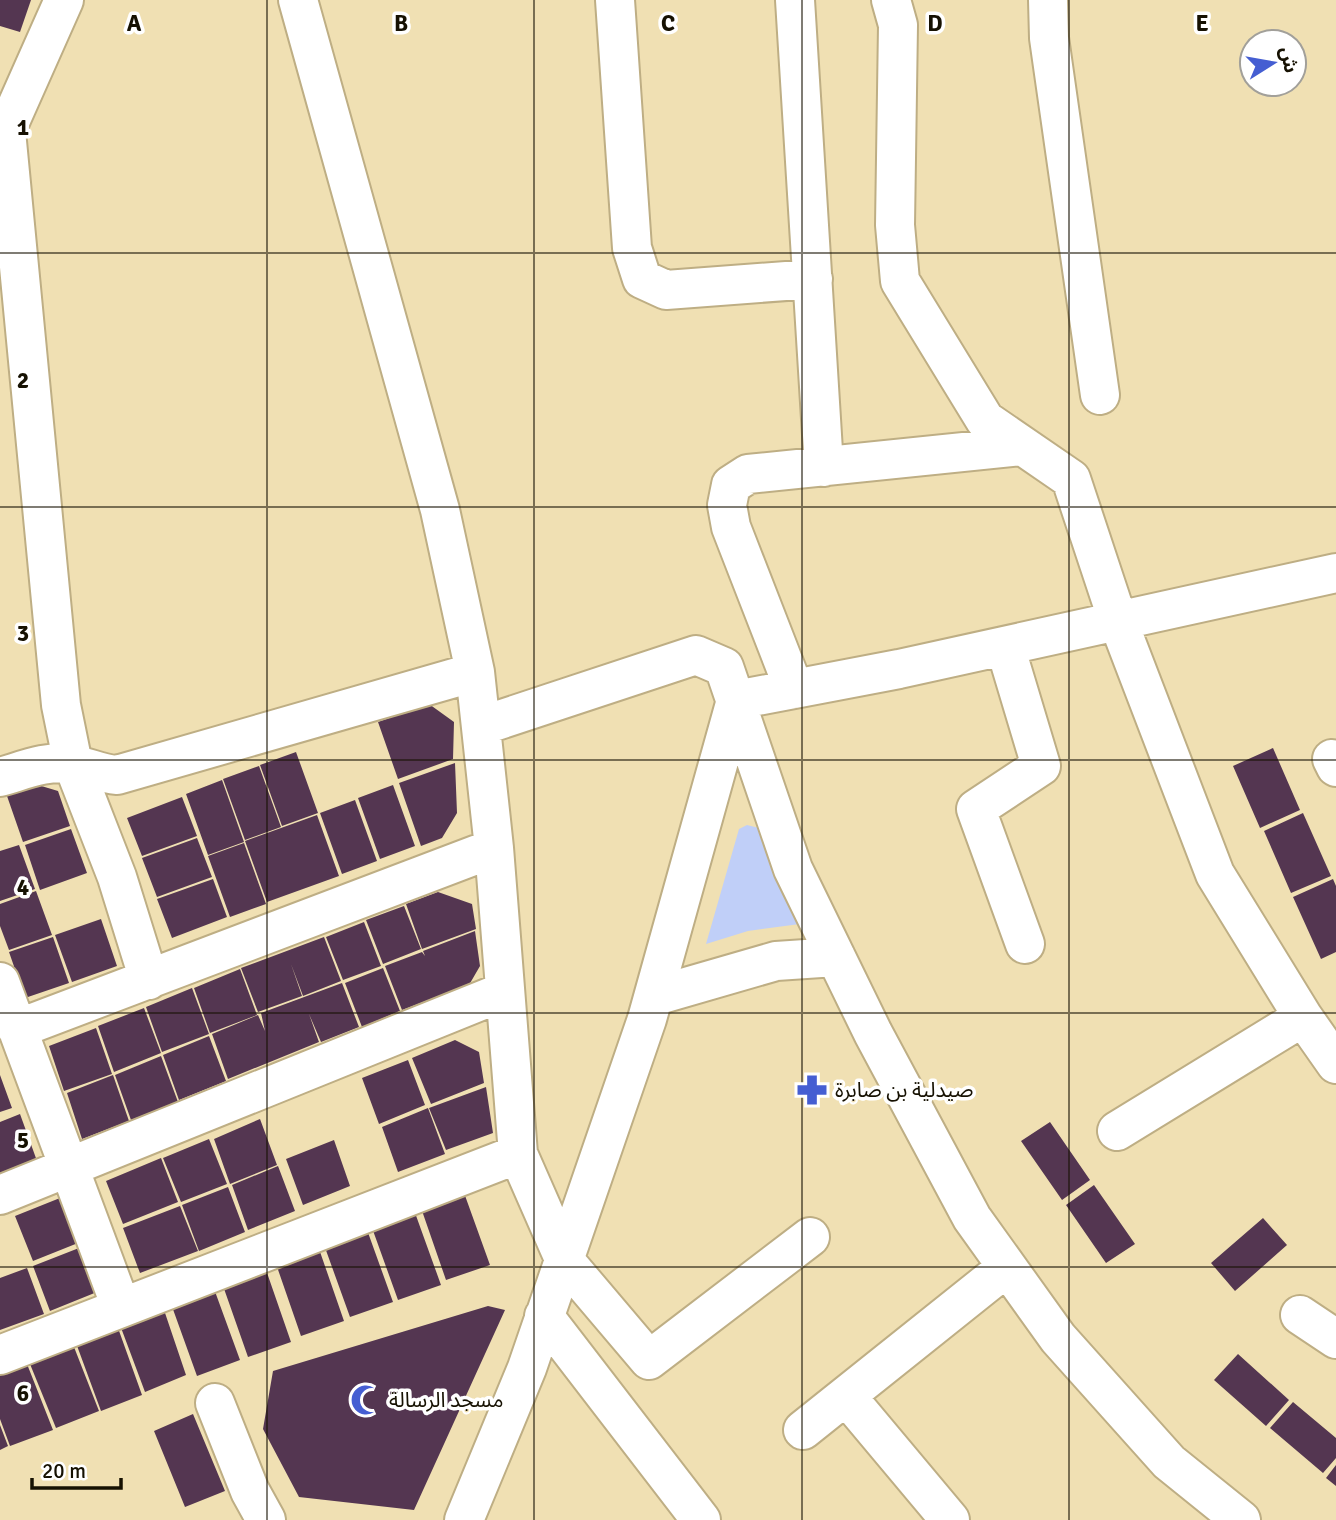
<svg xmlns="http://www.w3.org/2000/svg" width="1336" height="1520" font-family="Signika,'Noto Sans Arabic',sans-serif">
<rect width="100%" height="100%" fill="#f0e0b3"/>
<path fill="#c0cff8" d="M747,825L759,828L800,924L748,931L706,944L739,829Z"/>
<path fill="#543651" d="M0,0H31L20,32L0,26Z
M429,704L454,722L453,759L398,779L378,722Z
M1273,748L1300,810L1260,828L1233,766Z
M296,752L318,813L282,826L260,765Z
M455,763L457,813L442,838L421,846L399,783Z
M259,766L281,827L245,840L223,779Z
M222,780L244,842L208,855L186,794Z
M38,785L58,791L70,826L23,842L7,796Z
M393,785L415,846L380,859L358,798Z
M182,797L197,836L142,856L127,818Z
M355,800L377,861L342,874L320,813Z
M1303,813L1331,876L1291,893L1264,831Z
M317,815L339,876L267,902L245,841Z
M71,829L87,873L40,890L25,845Z
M197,838L212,877L157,897L142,858Z
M244,843L266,904L230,917L208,856Z
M19,845L35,889L0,901V851Z
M213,879L227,917L172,938L157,899Z
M1333,879L1336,886V952L1321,959L1293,897Z
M36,891L52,935L9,950L0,926V904Z
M438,892L472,904L476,929L422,949L406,904Z
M404,906L421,949L383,964L366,920Z
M101,919L117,966L72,982L55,935Z
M364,922L381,966L343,980L326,937Z
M475,931L480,966L469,985L402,1010L385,966L422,952L425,956L423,951Z
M53,937L69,983L25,998L9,952Z
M324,937L341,981L303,996L291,964L302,996L258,1012L241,968Z
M383,968L400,1011L362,1027L345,983Z
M240,969L257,1015L210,1033L194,988Z
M342,983L359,1027L321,1042L309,1014L319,1042L228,1079L212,1034L258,1015L265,1031L261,1013Z
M192,988L209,1034L162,1052L146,1007Z
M144,1008L161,1053L114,1072L98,1026Z
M96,1028L112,1074L64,1091L49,1046Z
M209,1036L226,1081L179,1100L163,1055Z
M455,1040L479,1052L484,1083L431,1104L412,1058Z
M161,1056L178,1102L131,1120L115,1075Z
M408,1060L425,1105L379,1124L362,1078Z
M0,1075L12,1108L0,1112Z
M113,1075L129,1121L82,1139L67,1093Z
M486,1087L493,1133L446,1150L429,1108Z
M428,1108L445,1154L398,1172L382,1127Z
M20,1114L37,1161L0,1174V1122Z
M260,1119L277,1165L230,1184L214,1139Z
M1050,1122L1090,1180L1062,1200L1021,1141Z
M209,1139L227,1184L181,1202L163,1158Z
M334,1140L350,1186L303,1205L286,1159Z
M161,1158L178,1202L123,1224L106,1181Z
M278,1166L295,1211L248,1230L232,1185Z
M1094,1185L1135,1244L1106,1263L1066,1205Z
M228,1187L245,1232L199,1251L182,1205Z
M463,1190L490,1265L446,1280L420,1205Z
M60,1198L78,1243L33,1261L15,1216Z
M180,1206L198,1251L140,1273L123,1228Z
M414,1210L441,1285L398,1300L371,1225Z
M1263,1218L1287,1245L1235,1291L1211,1263Z
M366,1227L393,1302L350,1317L323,1242Z
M318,1246L344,1321L301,1336L275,1261Z
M79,1248L97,1292L50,1311L33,1266Z
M265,1267L291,1342L248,1357L222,1283Z
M27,1268L44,1314L0,1330V1278Z
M213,1286L240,1360L197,1376L170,1301Z
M488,1306L505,1310L414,1510L299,1497L263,1429L273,1371Z
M164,1310L186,1375L145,1392L120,1325Z
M118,1328L142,1395L101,1411L76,1343Z
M74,1347L99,1411L56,1428L30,1364Z
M1238,1354L1289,1400L1266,1426L1214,1380Z
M27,1364L53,1430L10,1446L0,1419V1374Z
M1293,1402L1336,1438V1458L1323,1473L1270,1428Z
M193,1414L225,1491L185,1507L154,1431Z
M0,1425L8,1446L0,1450Z
M1336,1465V1486L1326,1478Z"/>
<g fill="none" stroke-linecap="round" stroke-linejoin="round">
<g stroke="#beae84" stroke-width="42">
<path id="minor" d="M298,0L440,510L475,672L494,848L518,1154L565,1261L649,1360L810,1237
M615,0L632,248L642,279L666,290L813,279
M795,0L824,467
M891,0L898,25L895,225L900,281L985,420L1071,479L1118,621L1215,874L1303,1017L1336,1064
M1048,0L1049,38L1100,395
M6,131L61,705L73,764L117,877L149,980
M0,144L64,0
M1005,646L1041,766L976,809L1025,944
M794,689L731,527L727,505L731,485L748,474L1022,446
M481,726L696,655L724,667L793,869L873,1033L972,1218L1058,1338L1169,1462L1241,1520
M1332,759L1336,767
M0,777C22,771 47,760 70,764C86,766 100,774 117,775L475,672
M0,982L121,1307
M655,996L776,961L836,957
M17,1029L494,848
M1117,1131L1303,1017
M0,1195L505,991
M1300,1315L1336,1339
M544,1316L701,1520
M0,1355L518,1154
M847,1397L950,1520
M215,1403L250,1491L266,1520
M803,1430L1007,1267
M464,1520L527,1368L647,1019L736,700L899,669L1336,573"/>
</g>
<use href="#minor" stroke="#fff" stroke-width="38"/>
</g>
<path fill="none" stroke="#161102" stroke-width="2" stroke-opacity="0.55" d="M267,0V1520M534,0V1520M802,0V1520M1069,0V1520M0,253H1336M0,507H1336M0,760H1336M0,1013H1336M0,1267H1336"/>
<defs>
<g id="pharmacy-bare" transform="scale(2.415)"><path d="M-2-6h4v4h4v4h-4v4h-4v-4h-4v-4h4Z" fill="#455ed2" stroke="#fff" stroke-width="2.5" paint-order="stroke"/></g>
<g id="mosque-bare" transform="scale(2.415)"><path d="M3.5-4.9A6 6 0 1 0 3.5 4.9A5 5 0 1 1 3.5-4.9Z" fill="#455ed2" stroke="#fff" stroke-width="2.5" paint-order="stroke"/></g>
</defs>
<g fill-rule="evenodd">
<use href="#pharmacy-bare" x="812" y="1090"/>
<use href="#mosque-bare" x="366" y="1400"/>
</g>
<g text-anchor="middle" stroke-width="7" stroke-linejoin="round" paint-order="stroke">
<g font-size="21" fill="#161102" stroke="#fff" text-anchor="start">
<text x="835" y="1097">صيدلية بن صابرة</text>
<text x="389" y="1407">مسجد الرسالة</text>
</g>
</g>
<g font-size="23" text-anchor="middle" font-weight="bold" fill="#161102" stroke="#fff" stroke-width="7" stroke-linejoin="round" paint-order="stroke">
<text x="134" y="31">A</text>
<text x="401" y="31">B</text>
<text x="668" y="31">C</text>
<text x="935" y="31">D</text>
<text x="1202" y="31">E</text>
<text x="23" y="135">1</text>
<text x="23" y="388">2</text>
<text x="23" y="641">3</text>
<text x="23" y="895">4</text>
<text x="23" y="1148">5</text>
<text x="23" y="1401">6</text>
</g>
<g transform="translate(1273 63) rotate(79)"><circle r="33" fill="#ffffff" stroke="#a2a09a" stroke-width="2"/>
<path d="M0-5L12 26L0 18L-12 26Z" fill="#455ed2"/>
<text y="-10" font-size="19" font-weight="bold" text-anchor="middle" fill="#161102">ش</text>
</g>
<path d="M32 1478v10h89v-10" fill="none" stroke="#161102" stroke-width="3.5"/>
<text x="42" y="1478" font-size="21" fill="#161102" stroke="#ffffff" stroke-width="5" paint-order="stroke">20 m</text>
</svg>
